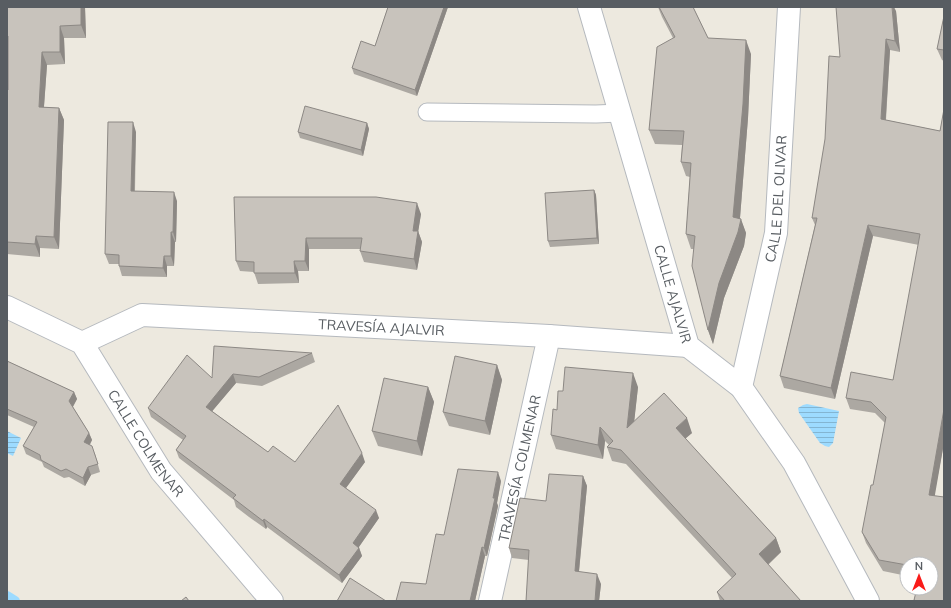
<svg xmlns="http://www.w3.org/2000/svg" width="951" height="608" font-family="Mulish,sans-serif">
<defs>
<pattern id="water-rules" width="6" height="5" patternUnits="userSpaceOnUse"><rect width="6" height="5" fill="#9ddbff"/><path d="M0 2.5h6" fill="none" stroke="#83b5d2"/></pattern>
</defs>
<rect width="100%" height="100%" fill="#ede9df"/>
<path fill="url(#water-rules)" d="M807,404L839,411L833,443L829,447L825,446L820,443L799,413L798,408L803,405Z
M7,431L21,438L13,456L7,453Z"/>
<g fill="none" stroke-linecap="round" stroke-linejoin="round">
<path stroke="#9ddbff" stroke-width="10" d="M7,596L15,601"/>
<g stroke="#b5b9be" stroke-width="19">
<path id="lane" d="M427,112L596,114L620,113"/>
</g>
<g stroke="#b5b9be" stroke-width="24">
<g id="street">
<path id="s1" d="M589,7L688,346L741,387L794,463L868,601"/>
<path id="s2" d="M7,307L82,343L161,471L272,601"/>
<path id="s3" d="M82,343L142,315L549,336L688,346"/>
<path id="s4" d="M741,387L776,233L789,7"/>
<path id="s5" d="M490,601L549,336"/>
</g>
</g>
<use href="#lane" stroke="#fff" stroke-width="17"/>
<use href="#street" stroke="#fff" stroke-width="22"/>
</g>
<path fill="#aca8a2" d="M7,7H85L86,38H64L65,64L47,65L44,107L59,108L64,120L59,249L40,248V257L7,254V90H8V49H7Z
M388,7H448L417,96L354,74L352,68L375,46Z
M658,7H693L708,38L751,54L748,118L740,218L746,233L744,246L724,298L713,344L708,330L694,249H691L686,234L690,177L686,176L681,162L682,145L655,144L649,130L673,38L662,17Z
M896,11L900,52L890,50L886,120L940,131L944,109V443L934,496L944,601H915L914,600L931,564H907V576L883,571L866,543L862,532L873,485L885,423L875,413L850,409L846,398L893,380L919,245L873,236L835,399L784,388L780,376L815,225L812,218L840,57Z
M944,16V61L942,60L937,49Z
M367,123L369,129L363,156L300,138L298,132Z
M136,132L135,191L177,201L176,242H175L174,266H167V277L122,276L119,266V264H109L105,254Z
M594,190L596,195L599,244L550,247L548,241Z
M234,197L421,214L418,231L422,242L417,270L364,262L360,251V249H309V271H298L299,283L258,284L254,272L240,271L236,261Z
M312,353L315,362L262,386L236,383L212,411L268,452L295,462H365L346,488L379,518L359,547L362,556L342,583L267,527L266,529L249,517L236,507L234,500L179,458L176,450L183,440L151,417L148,408L212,378Z
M7,361L74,392L77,399L73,407L89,433L92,440L90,445L95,454L100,472L91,475L85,486L69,477L64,478L44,467L42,462L26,454L23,446L34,427L7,415Z
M497,365L502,380L490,435L449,426L443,412Z
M428,387L434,402L422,456L378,446L372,431Z
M638,387L634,421L692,433L685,439L776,538L781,552L768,565L801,601H720L717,592L732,578L626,464L612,461L607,447L609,445L605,441L603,459L556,449L551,435L557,410L563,391Z
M583,476L587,486L579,572L601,584L599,601H526L529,560L512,558L509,548L546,501Z
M501,481L497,503L498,506L487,556H485L475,601H396L426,584L444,535Z"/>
<path fill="#8c8884" d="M81,7H85L86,38L81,25Z
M444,7H448L417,96L415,90Z
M892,7H894L896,11L900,52L895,41Z
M60,26L64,38L65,64L60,52Z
M886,39L890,50L885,130L881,119Z
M746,40L751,54L748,118L739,230L741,219L746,233L744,246L724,298L713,344L708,330L733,217Z
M42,52L47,65L43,119L39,107Z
M59,108L64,120L59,249L54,237Z
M133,122L136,132L134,201L131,191Z
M367,123L369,129L363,156L361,150Z
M594,190L596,195L599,244L597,238Z
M174,192L177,201L176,242L173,232Z
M417,203L421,214L418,233V231L422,242L417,270L414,259L413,231Z
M868,225L873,236L835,399L831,388Z
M171,232L175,242L174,266L171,256Z
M36,236L40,248V257L35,244Z
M306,238L309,249V271L305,261Z
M164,256L167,266V277L163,268Z
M294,261L298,271L299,283L295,273Z
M497,365L502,380L490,435L485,421Z
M633,373L638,387L632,442L627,428Z
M233,374L236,383L209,415L206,407Z
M428,387L434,402L422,456L417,441Z
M74,392L77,399L72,408L69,401Z
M944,409V443L933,506L929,495Z
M687,418L692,433L681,442L676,428Z
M600,427L605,441L603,459L598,445Z
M89,433L92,440L87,449L84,442Z
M362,453L365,462L343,492L340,484Z
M88,467L91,475L85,486L83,478Z
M498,472L501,481L497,503L498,506L487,556L484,548Z
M583,476L587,486L578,581L575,571Z
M376,510L379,518L356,551L353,543Z
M264,519L267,527L266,529L263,521Z
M776,538L781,552L764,568L759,554Z
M482,547L485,556L475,601H470Z
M359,548L362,556L342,583L339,575Z
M597,574L601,584L599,601H595Z"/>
<path fill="#c8c3bc" stroke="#8c8884" d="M7,7H81V25L60,26V52H42L39,107L59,108L54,237L36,236L35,244L7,242V90H8V36H7Z
M388,7H444L415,90L352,68L361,41L375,46Z
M659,7H693L708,38L746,40L743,104L733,217L741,219L738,232L719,283L708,330L692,266L695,236L686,234L691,163L681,162L684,131L649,130L657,47L675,37Z
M836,7H892L895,41L886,39L881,119L940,131L944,109V409L929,495L944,497V601H917L914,600L917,588H931V564H907V565L879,560L862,532L871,485H873L886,417L871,402L846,398L851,372L893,380L920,234L868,225L831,388L780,376L817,218H812L825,139L829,56L840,57Z
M944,16V50L937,49Z
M305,106L367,123L361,150L298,132Z
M108,122H133L131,191L174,192L173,232H171V256H164L163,268L119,266V255L105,254Z
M594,190L597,238L548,241L545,193Z
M234,197H376L417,203L413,231H418L414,259L360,251L362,238H306L305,261H294L295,273H254V262L236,261Z
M214,346L312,353L259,377L233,374L206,407L268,452L273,446L295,462L338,405L362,453L340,484L376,510L353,543L359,548L339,575L264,519L263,521L246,508L233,498L236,495L176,450L186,436L148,408L187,355L212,378Z
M455,356L497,365L485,421L443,412Z
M7,361L74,392L69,401L89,433L84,442L92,446L98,464L88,467L83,478L66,469L61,471L41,460L40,455L23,446L37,422L7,409Z
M565,367L633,373L627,428L664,393L687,418L676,428L776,538L759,554L801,601H725L717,592L736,574L621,450L607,447L613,441L600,427L598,445L551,435L553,409L557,410L558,391H563Z
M384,378L428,387L417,441L372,431Z
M458,469L498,472L493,498H495L484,548L482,547L470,601H396L401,582L426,584L436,534L444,535Z
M549,474L583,476L575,571L597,574L595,601H526L529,550L509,548L520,498L546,501Z
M350,578L386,601H337Z
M186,597L189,601H181Z"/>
<g text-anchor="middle" stroke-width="3.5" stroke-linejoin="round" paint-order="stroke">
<g font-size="14" fill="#585d62" stroke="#fff">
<text dy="5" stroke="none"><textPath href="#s4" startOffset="192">CALLE DEL OLIVAR</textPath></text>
<text dy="5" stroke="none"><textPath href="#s1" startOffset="299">CALLE AJALVIR</textPath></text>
<text dy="5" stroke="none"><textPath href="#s3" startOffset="306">TRAVESÍA AJALVIR</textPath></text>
<text dy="5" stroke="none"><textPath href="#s2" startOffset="202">CALLE COLMENAR</textPath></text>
<text dy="5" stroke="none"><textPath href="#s5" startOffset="136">TRAVESÍA COLMENAR</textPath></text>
</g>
</g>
<rect width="951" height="608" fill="none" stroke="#585d62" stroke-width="16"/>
<g transform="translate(919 576)"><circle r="19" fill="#ffffff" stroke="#bcbec0"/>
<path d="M0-3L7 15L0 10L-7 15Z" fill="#f91b19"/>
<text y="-6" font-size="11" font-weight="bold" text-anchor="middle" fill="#585d62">N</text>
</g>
</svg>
